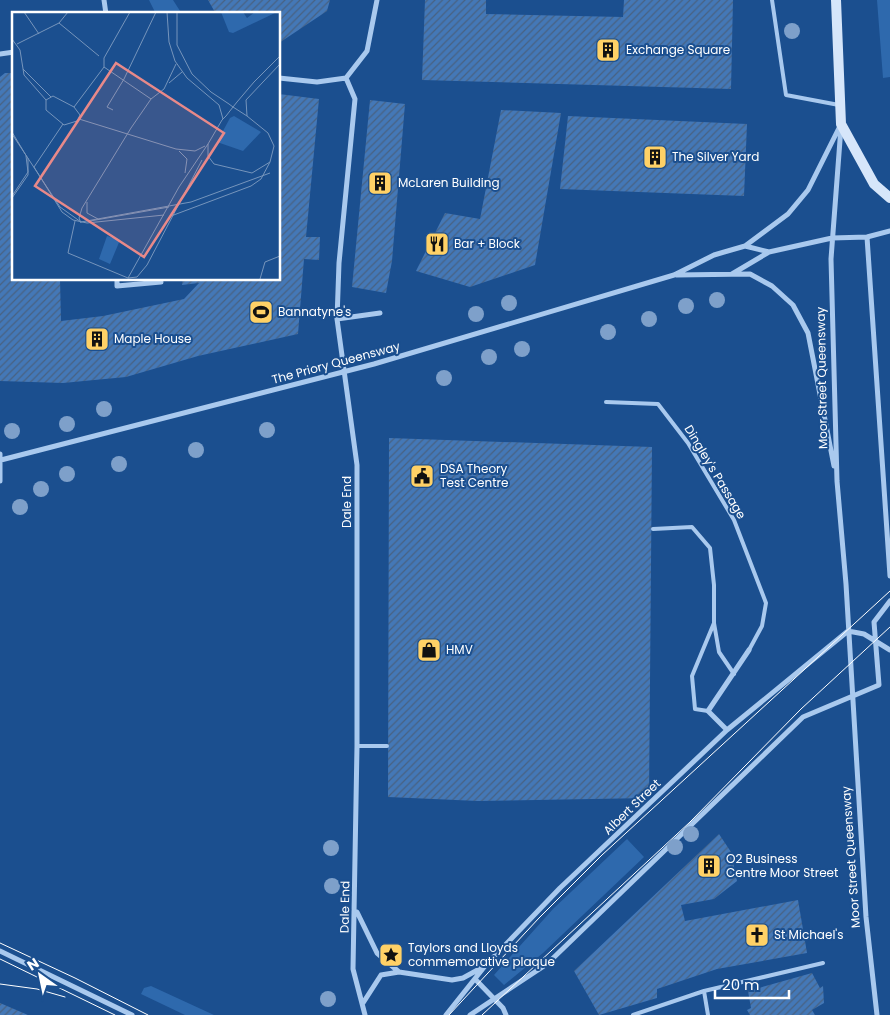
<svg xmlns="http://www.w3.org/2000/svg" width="890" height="1015" font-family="Poppins,sans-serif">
<defs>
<pattern id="building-hatch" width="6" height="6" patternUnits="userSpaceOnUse" patternTransform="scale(1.25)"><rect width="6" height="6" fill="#4478b7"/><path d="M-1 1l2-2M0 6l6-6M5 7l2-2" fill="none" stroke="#486282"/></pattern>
</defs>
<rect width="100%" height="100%" fill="#1b4f8f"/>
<path fill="#2e69ad" d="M149,0H173L182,14H156Z
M877,0H890V77L883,78Z
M627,839L644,857L543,953L504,985L494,975L553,909Z
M151,986L214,1015H185L141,994L144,988Z"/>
<path fill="url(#building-hatch)" d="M208,0H330L327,11L279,43V14H216Z
M425,0H486V14L623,17L624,0H733L731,89L422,80Z
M5,73H14V279H60L61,321L103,316L184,299L199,283L182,285L183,279H279V94L319,99L306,237H320L319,260L304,259L298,334L198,356L126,377L63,383L0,381V77Z
M370,100L405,104L392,261L386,293L352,287Z
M501,110L561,113L535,265L470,287L416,271L445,213L480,219Z
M568,116L747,124L744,196L560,189Z
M389,438L652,447L649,798L478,801L388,797Z
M719,834L731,852L737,881L714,899L681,905L685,921L798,900L807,953L717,969L657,989V998L599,1015L574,971Z
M812,973L820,988L823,986L824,1003L812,1010L815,1015H750L747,1010L751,1008L748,991Z
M0,1003L28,1015H0Z"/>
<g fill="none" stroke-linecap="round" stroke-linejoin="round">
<path stroke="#a9c9ee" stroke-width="4" d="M772,0L786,95L839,105
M606,402L658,404L688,443L734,520L766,603L762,626L749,650
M653,529L692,527L710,548L714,585V623L719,652L734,674
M708,711L695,709L692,676L714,623
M357,746H387
M704,991L708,1015
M633,1015L704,991L823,963"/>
<path stroke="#a9c9ee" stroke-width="5" d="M104,0L106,14
M0,54L14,52
M279,78L317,82L346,78
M346,78L355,99L339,263L337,319L357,465V746L353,969L365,1015
M346,78L367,51L377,0
M841,127L831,259L837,481L846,584L866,917L877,1015
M867,237L890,576
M745,246L769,252
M732,274L769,252L832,238L867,237L890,231
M676,275L750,274L772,286L793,305L808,333L834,466
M117,279V286L161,282
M337,319L380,313
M0,454V481
M1,460L374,364L674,275L714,255L745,246L788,214L808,190L841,124
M848,631L864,634L890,650
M727,730L708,711L749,650
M357,912L377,953L399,972
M0,951L132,1015
M475,979L503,1008L506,1015
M363,1003L381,975L399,972L452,980L463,978L483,967
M446,1015L485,966L560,888L727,730L848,631
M470,1015L547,964L803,717L879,685L874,622L890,601"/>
<path stroke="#d6e6fa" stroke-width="10" d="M836,0L841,124L874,184L890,198"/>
<path stroke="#fff" stroke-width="1" d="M0,943L75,978L148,1015
M0,959L115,1015
M0,984L37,989L65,997
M449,1015L539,918L602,855L890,591
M482,1015L690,822L801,709L890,627"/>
</g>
<g fill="#7ea0ca">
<circle cx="792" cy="31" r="8"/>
<circle cx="717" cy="300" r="8"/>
<circle cx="509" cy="303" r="8"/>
<circle cx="686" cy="306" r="8"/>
<circle cx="476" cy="314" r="8"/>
<circle cx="649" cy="319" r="8"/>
<circle cx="608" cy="332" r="8"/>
<circle cx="522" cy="349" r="8"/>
<circle cx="489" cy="357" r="8"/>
<circle cx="444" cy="378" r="8"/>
<circle cx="104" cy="409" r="8"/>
<circle cx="67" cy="424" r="8"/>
<circle cx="267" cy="430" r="8"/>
<circle cx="12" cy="431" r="8"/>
<circle cx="196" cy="450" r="8"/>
<circle cx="119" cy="464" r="8"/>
<circle cx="67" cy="474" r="8"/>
<circle cx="41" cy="489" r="8"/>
<circle cx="20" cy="507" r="8"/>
<circle cx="691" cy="834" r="8"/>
<circle cx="675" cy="847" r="8"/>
<circle cx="331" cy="848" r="8"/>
<circle cx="332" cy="886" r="8"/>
<circle cx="328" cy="999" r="8"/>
</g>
<defs>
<g id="building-square" transform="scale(1.25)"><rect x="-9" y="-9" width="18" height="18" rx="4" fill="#ffd166" stroke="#1b4f8f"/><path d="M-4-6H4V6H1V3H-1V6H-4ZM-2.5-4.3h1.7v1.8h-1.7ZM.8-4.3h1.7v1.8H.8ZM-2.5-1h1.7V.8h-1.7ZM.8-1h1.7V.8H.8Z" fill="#111"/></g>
<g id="restaurant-square" transform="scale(1.25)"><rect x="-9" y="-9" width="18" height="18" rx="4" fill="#ffd166" stroke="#1b4f8f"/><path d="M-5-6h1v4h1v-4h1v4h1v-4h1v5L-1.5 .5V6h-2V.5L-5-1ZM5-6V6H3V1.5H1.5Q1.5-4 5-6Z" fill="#111"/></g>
<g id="stadium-square" transform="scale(1.25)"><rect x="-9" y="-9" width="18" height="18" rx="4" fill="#ffd166" stroke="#1b4f8f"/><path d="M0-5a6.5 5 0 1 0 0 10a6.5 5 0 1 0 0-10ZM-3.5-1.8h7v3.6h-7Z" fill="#111"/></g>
<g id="civic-square" transform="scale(1.25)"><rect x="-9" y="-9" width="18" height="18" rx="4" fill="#ffd166" stroke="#1b4f8f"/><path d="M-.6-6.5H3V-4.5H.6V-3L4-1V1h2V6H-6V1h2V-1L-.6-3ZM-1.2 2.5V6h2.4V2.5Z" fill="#111"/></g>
<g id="shop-square" transform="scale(1.25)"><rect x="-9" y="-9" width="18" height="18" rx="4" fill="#ffd166" stroke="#1b4f8f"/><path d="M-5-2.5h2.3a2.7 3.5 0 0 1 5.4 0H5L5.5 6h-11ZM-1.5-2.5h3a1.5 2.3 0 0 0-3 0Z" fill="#111"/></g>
<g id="church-square" transform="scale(1.25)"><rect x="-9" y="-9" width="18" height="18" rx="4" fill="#ffd166" stroke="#1b4f8f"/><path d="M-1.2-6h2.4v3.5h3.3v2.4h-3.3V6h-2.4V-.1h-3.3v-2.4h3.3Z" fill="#111"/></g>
<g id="sight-square" transform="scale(1.25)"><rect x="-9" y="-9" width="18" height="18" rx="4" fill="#ffd166" stroke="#1b4f8f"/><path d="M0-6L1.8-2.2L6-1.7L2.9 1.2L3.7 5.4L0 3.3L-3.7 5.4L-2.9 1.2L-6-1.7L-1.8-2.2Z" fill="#111"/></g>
</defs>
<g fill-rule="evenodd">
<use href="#building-square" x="608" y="50"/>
<use href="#building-square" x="655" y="157"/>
<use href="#building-square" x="380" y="183"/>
<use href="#restaurant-square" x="437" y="244"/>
<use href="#stadium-square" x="261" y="312"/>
<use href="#building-square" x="97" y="339"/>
<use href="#civic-square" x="422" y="476"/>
<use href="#shop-square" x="429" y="650"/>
<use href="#building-square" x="709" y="866"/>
<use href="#church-square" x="757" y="935"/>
<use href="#sight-square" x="391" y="955"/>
</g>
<g text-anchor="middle" stroke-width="4" stroke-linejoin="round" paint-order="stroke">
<g font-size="12" fill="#fff" stroke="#1b4f8f" text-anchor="start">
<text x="626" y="54">Exchange Square</text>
<text x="672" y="161">The Silver Yard</text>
<text x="398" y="187">McLaren Building</text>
<text x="454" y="248">Bar + Block</text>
<text x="278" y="316">Bannatyne's</text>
<text x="114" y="343">Maple House</text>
<text x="440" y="473">DSA Theory<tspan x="440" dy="14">Test Centre</tspan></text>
<text x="446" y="654">HMV</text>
<text x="726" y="863">O2 Business<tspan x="726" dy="14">Centre Moor Street</tspan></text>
<text x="774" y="939">St Michael's</text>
<text x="408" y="952">Taylors and Lloyds<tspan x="408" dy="14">commemorative plaque</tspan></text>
</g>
<g font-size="12" fill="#fff" stroke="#1b4f8f">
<text transform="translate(336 363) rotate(-15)" y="4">The Priory Queensway</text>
<text transform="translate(822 378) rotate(-91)" y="4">Moor Street Queensway</text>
<text transform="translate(715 472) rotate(59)" y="4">Dingley's Passage</text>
<text transform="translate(347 502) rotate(-90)" y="4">Dale End</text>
<text transform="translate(632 807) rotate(-44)" y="4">Albert Street</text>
<text transform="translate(851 857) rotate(-94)" y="4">Moor Street Queensway</text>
<text transform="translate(345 907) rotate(-89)" y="4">Dale End</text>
</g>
</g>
<g transform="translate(12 12)">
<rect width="268" height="268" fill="#1b4f8f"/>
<path d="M209,0H231L235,6L243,0H265L221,21L217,20ZM222,104L249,120L231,139L205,130L218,106ZM95,224L108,228L98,252L87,247Z" fill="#2e69ad"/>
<path fill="none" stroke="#7695bc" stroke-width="1" d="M12,0L27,22M155,0L157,30L163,49L175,66L207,93L211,107M165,0V33L180,62L199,80L217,92L221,95L235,104L256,121L262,134L258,150L240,161L202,152L196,144V132L210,108L214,104L221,95L225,90L242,70L268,44M47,11L87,44M0,27L8,38L12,63L34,88M5,32L47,11L56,0M92,55V46L118,0M92,55L139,87M11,57L39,85M157,71L170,60M41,84L62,95L68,103L65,109L52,113L34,98V88ZM62,95L92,55M101,98L95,95L112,67L144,0M235,104L234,88L268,52M67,107L164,137L183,139L193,134M51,112L22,155L50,200L61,208L75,211L152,203M0,120L15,145M0,122L48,195L69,210L179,190L258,161M167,139L175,147L173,161M0,184L16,160L14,144M0,186L16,163V146M75,190V201L86,207M159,204L239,174L249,167L258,150M63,209L56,241L116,266L125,265L135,253L190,148M78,209L157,195M69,211L67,206L70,196L119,116L139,87L152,77L164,52M116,266L167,175L196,132M248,267L253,250L268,244"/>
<path fill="#e88989" fill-opacity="0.15" stroke="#e88989" stroke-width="2.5" d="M104,51L212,121L132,245L23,174Z"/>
<rect width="268" height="268" fill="none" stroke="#fff" stroke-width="2.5"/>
</g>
<g transform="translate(40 975) rotate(327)" stroke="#1b4f8f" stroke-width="4" paint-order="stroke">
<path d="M0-4L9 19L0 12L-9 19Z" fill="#ffffff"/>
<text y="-8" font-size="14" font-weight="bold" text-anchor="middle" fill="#ffffff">N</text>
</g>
<path d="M715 990v8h74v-8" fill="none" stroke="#ffffff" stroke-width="2.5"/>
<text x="722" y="990" font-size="15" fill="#ffffff" stroke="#1b4f8f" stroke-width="4" paint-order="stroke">20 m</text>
</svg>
